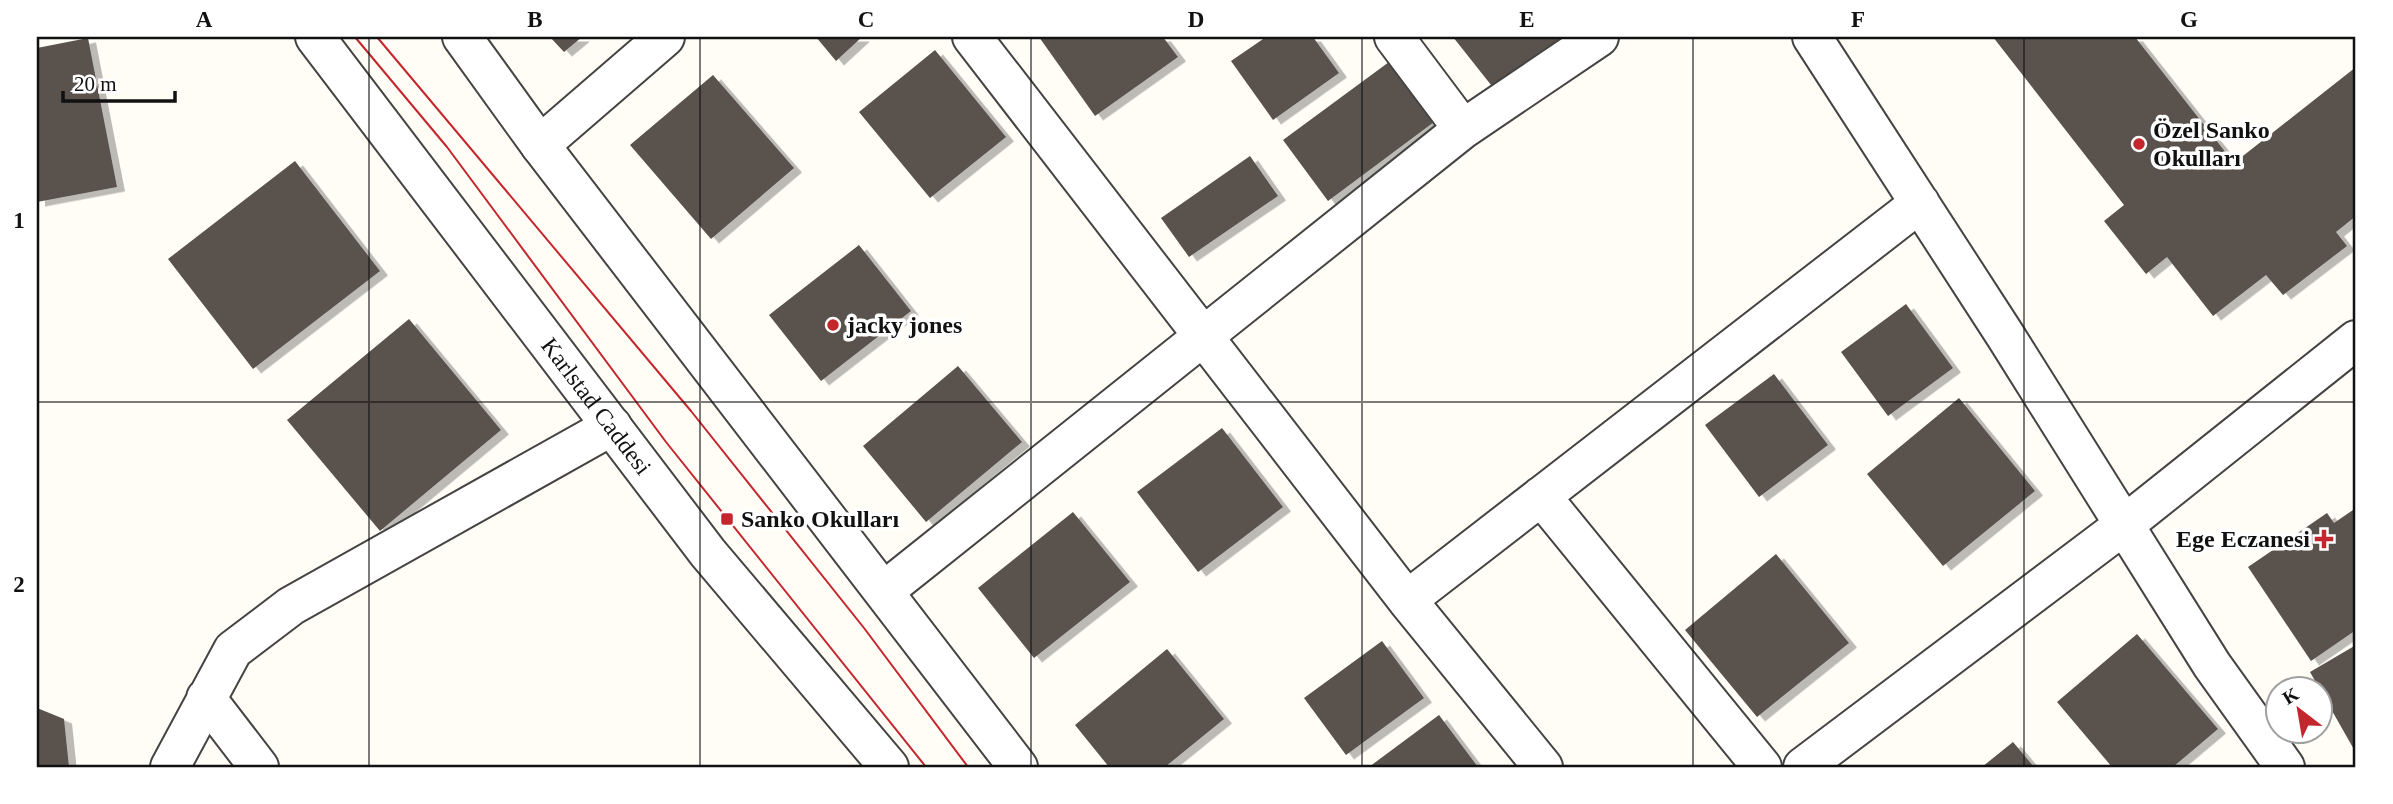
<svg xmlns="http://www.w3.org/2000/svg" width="2393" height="804" font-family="'Times New Roman',serif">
<defs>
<filter id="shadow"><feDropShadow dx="8" dy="4.5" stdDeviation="0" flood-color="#0004"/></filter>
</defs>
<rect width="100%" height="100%" fill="#fffdf5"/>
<path fill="#5a524d" filter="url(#shadow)" d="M550,37H582L564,52Z
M816,37H862L836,61Z
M1039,37H1163L1178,57L1095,116Z
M1266,37H1313L1339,73L1273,120L1231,61Z
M1453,37H1564L1495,90Z
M1993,37H2135L2234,163L2356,67V216L2336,232L2347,246L2283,295L2266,275L2213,316L2167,257L2146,274L2104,221L2124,205Z
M88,38L117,187L37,202V48Z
M935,50L1006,137L930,198L859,112Z
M1389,62L1434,122L1328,201L1283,140Z
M713,75L794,168L711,239L630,145Z
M1250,156L1278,196L1189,257L1161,218Z
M295,161L380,271L253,369L168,259Z
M859,245L911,311L821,381L769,315Z
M1906,304L1953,368L1888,416L1841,352Z
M409,319L501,430L380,531L287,420Z
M958,366L1022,442L926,522L863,446Z
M1774,374L1828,445L1759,497L1705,425Z
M1959,398L2035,491L1943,566L1867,474Z
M1222,428L1283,507L1198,572L1137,492Z
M2353,510L2356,515V630L2311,661L2248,567L2327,513L2334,523Z
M1073,512L1130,582L1034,658L978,588Z
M1776,554L1849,643L1757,717L1685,630Z
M2137,634L2218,729L2173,767H2112L2057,702Z
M1382,641L1424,698L1346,755L1304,698Z
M2356,645V753L2310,672Z
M1167,649L1224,719L1165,767H1109L1075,725Z
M37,708L64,719L69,767H37Z
M1439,715L1478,767H1369Z
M2013,742L2034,767H1982Z"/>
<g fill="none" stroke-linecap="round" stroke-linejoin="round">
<g stroke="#444" stroke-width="42">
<path id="minor" d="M972,37L1407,600L1920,203
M1394,37L1463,129
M1812,37L2005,335L2212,665L2285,767
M540,145L665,37
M1541,496L1762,767
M884,591L1463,129L1599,37
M1407,600L1543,767
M206,698L259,767
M170,767L233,650L291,606L612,426"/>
</g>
<g stroke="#444" stroke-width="42">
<g id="tertiary">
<path id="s1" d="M315,37L708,553L889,767"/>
<path d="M462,37L540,145L1018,767"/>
<path d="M1803,767L2124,525L2356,340"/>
</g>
</g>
<use href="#minor" stroke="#fff" stroke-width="38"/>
<use href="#tertiary" stroke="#fff" stroke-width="38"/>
<path stroke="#c4262e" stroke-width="2" d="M355,37L447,147L666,442L926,767
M377,37L691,411L864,628L968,767"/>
</g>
<path fill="none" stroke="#111" stroke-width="2" stroke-opacity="0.55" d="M369,37V767M700,37V767M1031,37V767M1362,37V767M1693,37V767M2024,37V767M37,402H2356"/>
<g fill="#c4262e" stroke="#fff" stroke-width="2.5">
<circle cx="2139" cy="144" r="7"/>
<circle cx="833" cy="325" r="7"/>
<rect x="720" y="512" width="14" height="14" rx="3.5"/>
<path d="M2320.5 528.5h7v7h7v7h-7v7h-7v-7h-7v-7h7z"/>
</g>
<g text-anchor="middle" stroke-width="7" stroke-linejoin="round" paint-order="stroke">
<g font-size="24" font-weight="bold" fill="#111" stroke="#fff" text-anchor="start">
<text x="2153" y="138">Özel Sanko<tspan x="2153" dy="28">Okulları</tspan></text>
<text x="847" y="333">jacky jones</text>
<text x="741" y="527">Sanko Okulları</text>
<text x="2310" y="547" text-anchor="end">Ege Eczanesi</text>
</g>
<g font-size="24" fill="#111" stroke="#fff">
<text dy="8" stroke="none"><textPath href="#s1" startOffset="464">Karlstad Caddesi</textPath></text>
</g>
</g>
<rect width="2393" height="804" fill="none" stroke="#ffffff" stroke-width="77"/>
<g transform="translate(2299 710) rotate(329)"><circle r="33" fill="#ffffff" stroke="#a0a0a0" stroke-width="2"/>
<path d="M0-5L12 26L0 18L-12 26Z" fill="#c4262e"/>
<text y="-10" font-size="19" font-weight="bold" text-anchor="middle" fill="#111111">K</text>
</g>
<path d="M63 91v10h112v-10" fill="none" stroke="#111111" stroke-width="3.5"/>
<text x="74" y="91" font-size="21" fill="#111111" stroke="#ffffff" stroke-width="5" paint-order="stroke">20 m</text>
<rect x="38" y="38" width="2316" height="728" fill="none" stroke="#111" stroke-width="2.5"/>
<g font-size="23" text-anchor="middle" font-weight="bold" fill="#111">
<text x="204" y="27">A</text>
<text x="535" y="27">B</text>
<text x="866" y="27">C</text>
<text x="1196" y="27">D</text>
<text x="1527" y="27">E</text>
<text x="1858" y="27">F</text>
<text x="2189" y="27">G</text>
<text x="19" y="228">1</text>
<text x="19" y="592">2</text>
</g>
</svg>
